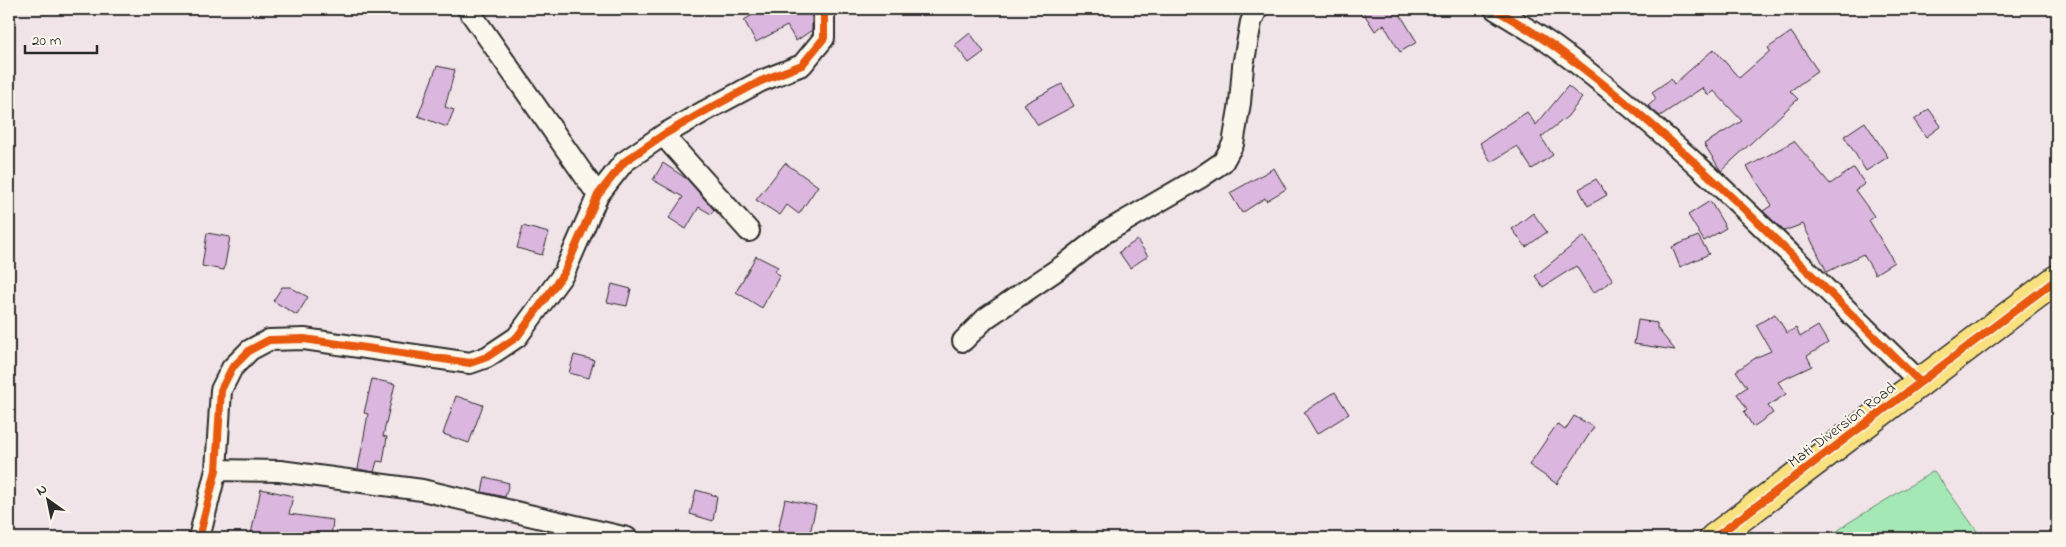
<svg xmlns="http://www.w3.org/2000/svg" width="2066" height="547" font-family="'Indie Flower',sans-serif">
<rect width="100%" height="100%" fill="#f1e4e8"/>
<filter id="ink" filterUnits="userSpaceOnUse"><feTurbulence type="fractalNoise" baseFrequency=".02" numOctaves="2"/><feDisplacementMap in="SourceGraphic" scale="10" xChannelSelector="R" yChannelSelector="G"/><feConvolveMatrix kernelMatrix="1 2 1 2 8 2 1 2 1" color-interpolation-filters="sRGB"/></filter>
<g filter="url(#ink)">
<path fill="#a4e9b5" stroke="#688a70" d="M1934,471L1982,538H1828L1848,523Z"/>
<path fill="#dbb6df" stroke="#2b2b2b" d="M763,9H812V12L810,13L812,17V30L796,41L787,26L756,42L744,20Z
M1361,9H1408L1400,14L1417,42L1400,52L1384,25L1375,31Z
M1791,32L1818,71L1790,91L1798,99L1721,171L1704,144L1742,121L1714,91L1709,96L1702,88L1660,116L1648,106L1656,99L1652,92L1671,79L1674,84L1714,49L1739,78L1770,51L1768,48Z
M970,33L984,52L969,63L955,45Z
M437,66L455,70L445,107L454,110L447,127L418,116Z
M1062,84L1074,106L1038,125L1024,104Z
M1568,86L1582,98L1567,117L1541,137L1553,155L1532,169L1517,146L1491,162L1480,143L1527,112L1536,125Z
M1929,109L1941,126L1926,137L1914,120Z
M1865,122L1888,157L1866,171L1844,136Z
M1794,141L1830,184L1854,168L1865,184L1855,190L1874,216L1869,220L1894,262L1875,274L1863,254L1827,272L1803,224L1784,231L1763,211L1772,205L1747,167Z
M663,163L687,179L714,210L711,214L699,207L686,229L669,218L683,197L653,180Z
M785,163L818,186L799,214L787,205L780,215L756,200Z
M1274,168L1286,189L1266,201L1265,198L1242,213L1230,193Z
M1596,179L1607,195L1588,206L1579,189Z
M1710,201L1726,228L1704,241L1688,215Z
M1533,213L1547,232L1526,247L1512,229Z
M523,226L549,233L542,255L517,248Z
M207,233L230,237L224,270L202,266Z
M1584,236L1613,280L1593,293L1576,266L1543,287L1535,276Z
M1698,236L1709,254L1680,267L1672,247Z
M1137,240L1148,256L1130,268L1119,252Z
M756,256L778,267L775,272L780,275L762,308L736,292Z
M612,284L631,289L627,306L607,302Z
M282,287H290L308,297L297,315L273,301Z
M1775,314L1787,333L1796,328L1800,337L1818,326L1828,343L1807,356L1812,366L1778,382L1786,394L1768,406L1773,413L1753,427L1744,412L1747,409L1737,394L1747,387L1736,371L1757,357L1771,351L1756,325Z
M1638,320L1657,323V328L1675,350L1634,344Z
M574,355L594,360L589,378L569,373Z
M372,379L395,384L383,436L387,437L383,462L377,461L374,472L358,469L368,414L364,413Z
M1335,392L1349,414L1317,434L1304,412Z
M456,396L483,405L469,443L443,434Z
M1574,416L1594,427L1557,484L1529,465L1557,424L1565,430Z
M485,477L509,483L505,497L482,492Z
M261,489L293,496L289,514L333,520L331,538H250Z
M696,490L717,496L713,521L690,514Z
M785,499L816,506L809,538L778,531Z"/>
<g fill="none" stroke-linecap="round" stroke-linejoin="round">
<g stroke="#2b2b2b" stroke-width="24">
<path id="minor" d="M468,9L598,195
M1495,9C1516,22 1539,35 1559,50C1690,147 1803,268 1920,382
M663,135L749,231
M963,341L986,318L1064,265L1106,232L1201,177L1223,162L1233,144L1240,103L1243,66L1251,22L1257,9
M216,470L280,471L422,490L627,538
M199,538L216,470L221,390L232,368L250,350L269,340L304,339L470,363L487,357L517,337L564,273L598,195L624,162L663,135L705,111L761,81L802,65L824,38V9"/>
</g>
<g stroke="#2b2b2b" stroke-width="31">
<path id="trunk" d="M1714,538L2057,279"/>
</g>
<use href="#minor" stroke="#fbf7ec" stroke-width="20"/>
<use href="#trunk" stroke="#fae180" stroke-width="28"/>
<g stroke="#fbf7ec" stroke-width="11">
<path id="cycleway" d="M1495,9C1516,22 1539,35 1559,50C1690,147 1803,268 1920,382
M199,538L216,470L221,390L232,368L250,350L269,340L304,339L470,363L487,357L517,337L564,273L598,195L624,162L663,135L705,111L761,81L802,65L824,38V9
M1714,538L2057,279"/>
</g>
<use href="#cycleway" stroke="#e8590c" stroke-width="8"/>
</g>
</g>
<g text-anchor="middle" stroke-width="4" stroke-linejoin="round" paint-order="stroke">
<g font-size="16" fill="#2b2b2b" stroke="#fbf7ec">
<text transform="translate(1841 424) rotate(-37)" y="6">Mati Diversion Road</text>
</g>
</g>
<rect width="2066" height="547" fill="none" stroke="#fbf7ec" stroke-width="30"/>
<rect x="15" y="15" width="2036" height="517" fill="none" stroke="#2b2b2b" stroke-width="2" filter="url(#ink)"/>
<g transform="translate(48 500) rotate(327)" stroke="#fbf7ec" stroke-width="4" paint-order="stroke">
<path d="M0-4L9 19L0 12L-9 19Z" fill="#2b2b2b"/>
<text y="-8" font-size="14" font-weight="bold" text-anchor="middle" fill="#2b2b2b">N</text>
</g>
<path d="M25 45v8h72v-8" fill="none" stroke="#2b2b2b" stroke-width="2.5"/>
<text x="32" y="45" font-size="15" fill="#2b2b2b" stroke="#fbf7ec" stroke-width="4" paint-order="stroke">20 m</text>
</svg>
